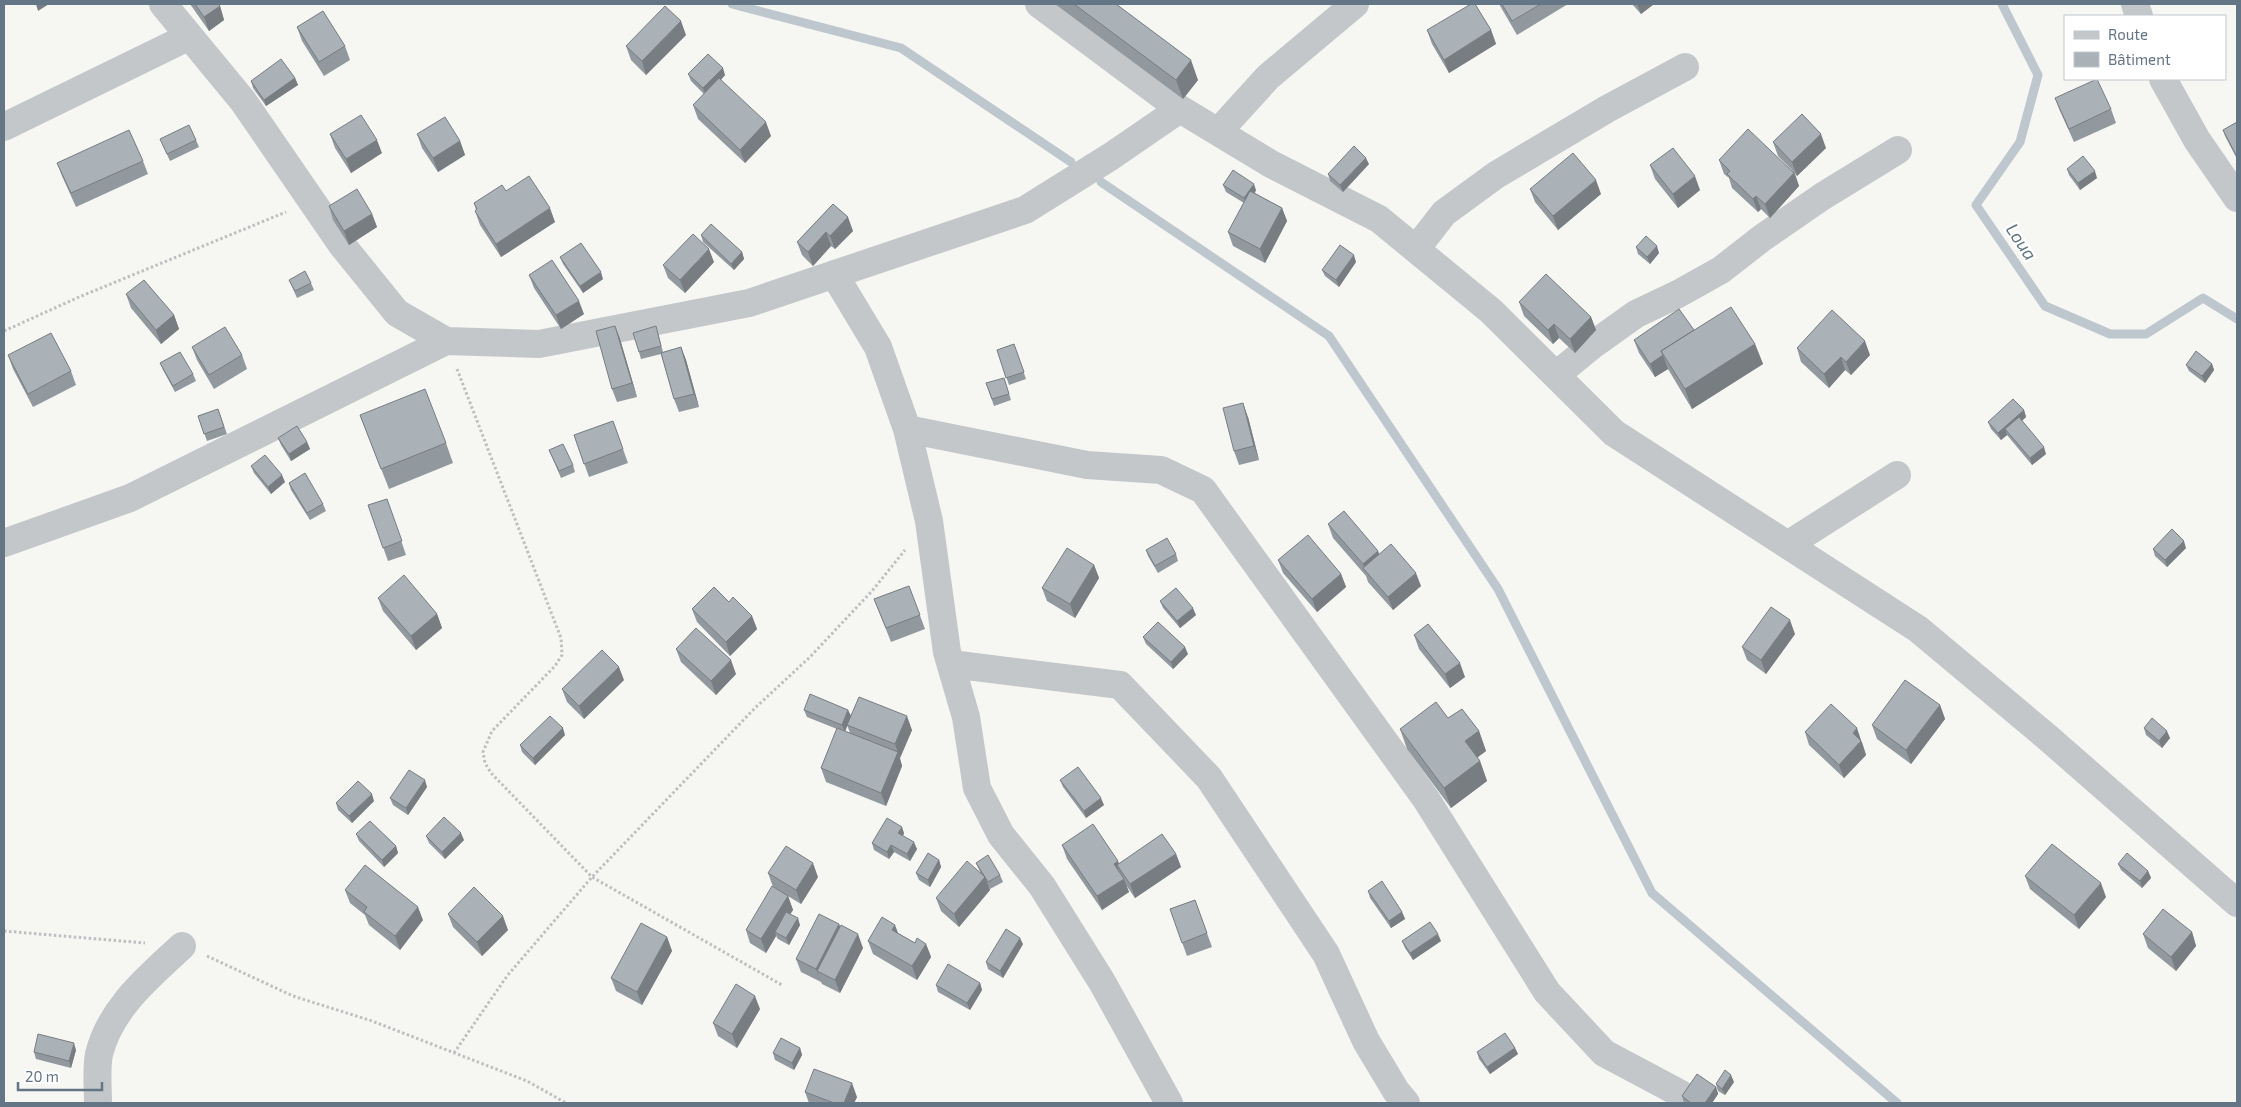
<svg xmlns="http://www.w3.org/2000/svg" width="2241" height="1107" font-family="'Exo 2',sans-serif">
<rect width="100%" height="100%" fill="#f6f6f3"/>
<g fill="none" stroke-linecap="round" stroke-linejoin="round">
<path stroke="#bec7cd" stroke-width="9" d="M732,4L901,48L1071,162
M2002,4L2038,75L2020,142L1976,205L2045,306L2110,334H2146L2203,298L2237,319
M1101,182L1329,336L1498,589L1652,893L1897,1103"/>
<path stroke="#bdbfc1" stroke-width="3" stroke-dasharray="2.5 2.5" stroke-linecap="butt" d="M4,331L79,297L286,212
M457,369L561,638L562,655L555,666L492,731L483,752L485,763L491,773L592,877L782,985
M4,931L145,943
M207,956L293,996L372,1021L527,1081L566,1103
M454,1053L507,976L592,877L755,708L810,657L872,591L905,550"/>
<path stroke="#c3c7ca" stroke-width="28" d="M163,4L243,101L342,245L397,313L446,341
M1039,4L1180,109L1271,164L1379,219L1491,311L1614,433L1918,629L2047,737L2237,903
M2135,4L2139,16
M2163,79L2197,140L2237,198
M4,127L188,37
M1218,132L1268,77L1355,4
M1416,249L1444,213L1496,175L1607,109L1685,67
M834,274L878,347L907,429L929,521L947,652L966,717L977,788L1001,835L1042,886L1102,982L1169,1103
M1556,375L1594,344L1636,314L1678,294L1721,270L1762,238L1823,196L1898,150
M907,429L1087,465L1161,470L1203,490L1426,799L1547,992L1604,1053L1681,1094
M4,543L130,498L446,341L539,344L749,303L1025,210L1110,157L1180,109
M1789,544L1897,475
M951,664L1120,685L1209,778L1326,954L1366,1041L1396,1091L1406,1103
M98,1103C98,1088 96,1069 99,1054C111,1007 149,977 182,946"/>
</g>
<path fill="#92999e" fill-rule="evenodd" d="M190,4H218L220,6L224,20L209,31Z
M1055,4H1116L1198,80L1183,99Z
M1499,4H1568L1517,35Z
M1632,4H1654L1641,14Z
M297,27L345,46L350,60L324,76L302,41Z
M1427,30H1491L1496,44L1449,73L1432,44Z
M686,35L646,75L631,60L626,46Z
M688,74L725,75L721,80L771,136L745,163L698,119L693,105L704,94L691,81Z
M295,78L298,85L266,106L253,88L251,81Z
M2055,98L2111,109L2116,123L2074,142L2060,111Z
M2237,122V159L2225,136L2223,130Z
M330,134L382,153L351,173L335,148Z
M417,134L460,141L465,155L438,172L422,148Z
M160,139L196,140L199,147L170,161Z
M1773,142L1826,148L1797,176L1795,173L1799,186L1770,218L1761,209L1758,212L1732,188L1729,178L1724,174L1719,160L1793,171L1778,156Z
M143,161L148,174L76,207L62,176L57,163Z
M1369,164L1343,192L1330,181L1328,174Z
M1650,165L1700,190L1678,208L1655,179Z
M2067,169L2097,178L2080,190L2069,175Z
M1223,185L1256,190L1255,193L1282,208L1287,221L1265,263L1233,246L1228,232L1244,203L1226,192Z
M1530,189L1601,194L1558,230L1535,202Z
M506,191L555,222L501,257L480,225L475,211L476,210L474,203Z
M833,204L853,231L835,249L831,246L813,266L802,255L797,242Z
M329,206L372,214L377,227L349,245L333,220Z
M701,235L742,252L744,259L734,270L703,242Z
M1636,247L1659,253L1650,264L1638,254Z
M560,257L603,279L583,293L563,264Z
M714,262L685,293L668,278L663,265Z
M1356,262L1339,287L1325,276L1322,270Z
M529,275L584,314L561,329L534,288Z
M289,280L311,283L314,290L297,298Z
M126,294L174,315L179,329L161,344L131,308Z
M1519,302L1591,317L1596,330L1575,353L1559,338L1553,344L1524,316Z
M615,326L620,339L637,397L617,402L612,389Z
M1694,330L1755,344L1763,364L1692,409L1668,369L1655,377L1639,353L1634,340Z
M658,333L663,352L681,347L686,360L699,407L679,412L674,399L661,354L641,359L639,352Z
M1014,344L1026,379L1009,385L997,350Z
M192,347L242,355L247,369L214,389L197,360Z
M1797,348L1870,355L1851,375L1845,370L1829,388L1801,362Z
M8,355L71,371L76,385L33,407L13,369Z
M160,363L193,374L196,381L175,392L163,370Z
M2212,364L2214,370L2205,383L2189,371L2186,365Z
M1004,378L1011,400L994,406L986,383Z
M218,409L227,434L207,441L198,416Z
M2024,410L2026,417L2022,421L2046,454L2032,465L2007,435L2001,440L1991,429L1988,422Z
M360,415L446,443L453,463L389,489Z
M1248,417L1259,460L1239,465L1234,451Z
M613,421L628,463L589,477L574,435Z
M278,438L307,442L310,449L291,461L281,445Z
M549,450L573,465L575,472L561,478Z
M251,466L285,482L271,494L254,473Z
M289,483L323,504L326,511L310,520L291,490Z
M387,499L406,555L388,561L368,505Z
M1328,524L1378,551L1379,554L1421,586L1393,610L1368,582L1366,576L1333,538Z
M2186,548L2167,567L2155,556L2153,549Z
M1146,550L1176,554L1178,561L1158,573L1148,556Z
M1278,560L1341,574L1346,587L1317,612L1283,573Z
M1094,565L1099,578L1075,618L1047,601L1042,588Z
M909,586L925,629L891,642L874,599Z
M378,598L437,614L442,628L416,650L383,611Z
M1160,601L1196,615L1180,628L1163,608Z
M729,602L752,616L757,629L730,656L697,622L692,609Z
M1795,634L1766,674L1747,660L1742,647Z
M1414,635L1465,677L1450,688L1419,649Z
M1143,637L1188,654L1173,669L1146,644Z
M676,649L736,674L716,695L681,662Z
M624,680L584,719L567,702L562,689Z
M1940,705L1945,719L1911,764L1877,739L1872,725Z
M804,710H848L851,716L912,730L900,758L902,766L886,806L826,782L821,768L837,729L807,717ZM847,725L850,733L845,731Z
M1448,718L1479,731L1486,751L1477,758L1480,761L1487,781L1451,808L1407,749L1400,729Z
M2144,728L2170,738L2162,748L2146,735Z
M1805,732L1862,742L1866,755L1844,778L1809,745Z
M565,735L535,765L522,752L520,745Z
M1060,780L1104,805L1086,818L1063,787Z
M427,787L408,815L393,805L390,798Z
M374,801L352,823L338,810L336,803Z
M904,833L903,836L917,849L910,861L894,852L889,859L874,850L872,843Z
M356,834L396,846L398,853L384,867L359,841Z
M426,836L464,840L445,859L429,843Z
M1062,845L1119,863L1176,854L1181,867L1135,898L1126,885L1129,892L1102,910L1067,859Z
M939,860L941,867L930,887L919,880L916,873Z
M976,863L1000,875L1003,882L990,889L989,887L990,890L959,927L941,911L936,898L980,872Z
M2118,864L2148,871L2151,878L2142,888L2121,870Z
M768,873L818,877L801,904L773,887Z
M2025,876L2106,897L2079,929L2030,889Z
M345,890L423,920L400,950L369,925L365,915L350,903Z
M1368,891L1402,912L1405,919L1391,928L1370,898Z
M788,896L793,910L790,914L800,925L789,945L778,939L776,936L766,953L750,943L746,930Z
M1195,900L1212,947L1187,956L1170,909Z
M448,914L508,930L482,956L453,927Z
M839,924L840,927L863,948L840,993L822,984L821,982L801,972L796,959Z
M2192,932L2196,946L2176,971L2148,948L2143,934Z
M898,933L915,943L926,944L931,957L917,980L873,954L868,941Z
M667,937L672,951L642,1005L616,991L611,978Z
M1402,941H1441L1413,960L1405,948Z
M1023,944L1003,978L988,969L986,962Z
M980,983L982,990L970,1010L938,992L936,985Z
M760,1009L737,1048L718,1036L713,1023Z
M800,1048L802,1055L794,1070L775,1060L773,1053Z
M1515,1048L1518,1054L1490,1074L1479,1059L1477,1052Z
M76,1050L71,1068L36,1059L34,1052Z
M1734,1082L1725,1095L1718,1091L1716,1084Z
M1716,1087L1718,1094L1712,1103H1684L1682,1096Z
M805,1092L857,1097L854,1103H809Z"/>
<path fill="#777d81" d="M36,4H49L38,11Z
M1637,4H1654L1641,14Z
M220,6L224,20L209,31L204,17Z
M681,21L686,35L646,75L642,61Z
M1491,30L1496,44L1449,73L1444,60Z
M1191,60L1198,80L1183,99L1176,80Z
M723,68L725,75L706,95L703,88Z
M295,78L298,85L266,106L264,100Z
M766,122L771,136L745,163L740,150Z
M1821,134L1826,148L1797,176L1792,162Z
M377,140L382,153L351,173L346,159Z
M460,141L465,155L438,172L433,158Z
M1366,158L1369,164L1343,192L1340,185Z
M2095,171L2097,178L2080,190L2078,183Z
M1794,173L1799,186L1770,218L1765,204Z
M1695,176L1700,190L1678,208L1673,194Z
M1596,180L1601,194L1558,230L1553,216Z
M1254,184L1256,190L1247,205L1244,198Z
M1756,196L1761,209L1758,212L1753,199Z
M550,208L555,222L501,257L496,244Z
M1282,208L1287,221L1265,263L1260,249Z
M372,214L377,227L349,245L344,231Z
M848,217L853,231L835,249L830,236Z
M826,232L831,246L813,266L808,252Z
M1657,246L1659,253L1650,264L1647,257Z
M709,249L714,262L685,293L680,280Z
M742,252L744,259L734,270L731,264Z
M1354,255L1356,262L1339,287L1336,280Z
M601,272L603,279L583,293L580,286Z
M579,301L584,314L561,329L556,315Z
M174,315L179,329L161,344L156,330Z
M1591,317L1596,330L1575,353L1570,339Z
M1554,324L1559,338L1553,344L1548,330Z
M615,326L620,339L637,397L632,383Z
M1865,341L1870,355L1851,375L1846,362Z
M1755,344L1763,364L1692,409L1685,389Z
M681,347L686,360L699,407L694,394Z
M1663,355L1668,369L1655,377L1650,364Z
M1841,357L1845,370L1829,388L1824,374Z
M2212,364L2214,370L2205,383L2202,376Z
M1243,403L1248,417L1259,460L1254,446Z
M2024,410L2026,417L2008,433L2005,429L2007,435L2001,440L1998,433Z
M307,442L310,449L291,461L289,454Z
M2044,447L2046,454L2032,465L2030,458Z
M282,475L285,482L271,494L268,487Z
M2184,541L2186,548L2167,567L2165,560Z
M1378,551L1383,565L1365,570L1363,564Z
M1094,565L1099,578L1075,618L1070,604Z
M1416,573L1421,586L1393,610L1388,597Z
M1341,574L1346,587L1317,612L1312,599Z
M1193,608L1196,615L1180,628L1177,621Z
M437,614L442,628L416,650L411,636Z
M752,616L757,629L730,656L726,642Z
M1790,620L1795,634L1766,674L1761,660Z
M1185,647L1188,654L1173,669L1171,662Z
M731,660L736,674L716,695L711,681Z
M1460,663L1465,677L1450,688L1445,674Z
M619,667L624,680L584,719L579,706Z
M1940,705L1945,719L1911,764L1906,750Z
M848,710L851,716L845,732L842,725Z
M907,716L912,730L900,758L895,744Z
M563,728L565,735L535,765L533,758Z
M1857,728L1866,755L1844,778L1839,765L1853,733Z
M1479,731L1486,751L1472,761L1465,741Z
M2167,731L2170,738L2162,748L2159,741Z
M898,752L902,766L886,806L881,793Z
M1480,761L1487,781L1451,808L1444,788Z
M425,780L427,787L408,815L406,808Z
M372,794L374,801L352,823L349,816Z
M1101,798L1104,805L1086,818L1084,811Z
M902,827L904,833L901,840L898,833Z
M461,833L464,840L445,859L442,852Z
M914,842L917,849L910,861L907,854Z
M891,845L894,852L889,859L887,852Z
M396,846L398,853L384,867L382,860Z
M1176,854L1181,867L1135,898L1130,884Z
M939,860L941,867L930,887L928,880Z
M1118,861L1123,875L1117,865L1121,877L1114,864Z
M813,863L818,877L801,904L796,890Z
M2148,871L2151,878L2142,888L2140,881Z
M985,877L990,890L959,927L954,914Z
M1124,879L1129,892L1102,910L1097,896Z
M2101,883L2106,897L2079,929L2074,915Z
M788,896L793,910L778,933L775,932L776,936L766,953L761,939Z
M418,907L423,920L400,950L395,936Z
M1402,912L1405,919L1391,928L1389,921Z
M503,916L508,930L482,956L477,942Z
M798,918L800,925L789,945L786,938Z
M839,924L844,937L817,971L821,982L816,969Z
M895,925L900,938L892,930Z
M2192,932L2196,946L2176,971L2171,957Z
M858,934L863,948L840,993L835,980Z
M1438,934L1441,941L1413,960L1410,953Z
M667,937L672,951L642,1005L637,992Z
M1020,938L1023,944L1003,978L1000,971Z
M926,944L931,957L917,980L912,966Z
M980,983L982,990L970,1010L967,1003Z
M755,996L760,1009L737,1048L732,1034Z
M74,1043L76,1050L71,1068L69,1061Z
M800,1048L802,1055L794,1070L792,1063Z
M1515,1048L1518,1054L1490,1074L1487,1067Z
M1731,1075L1734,1082L1725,1095L1722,1089Z
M852,1083L857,1097L854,1103H844Z
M1716,1087L1718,1094L1712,1103H1705Z"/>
<path fill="#aab2b8" stroke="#777d81" d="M195,4H218L220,6L204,17Z
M1074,4H1116L1191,60L1176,80Z
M1471,4H1475L1491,30L1444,60L1427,30Z
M1502,4H1541L1512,21Z
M665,6L681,21L642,61L626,46Z
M323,11L345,46L319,62L297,27Z
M708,54L723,68L703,88L688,74Z
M281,59L295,78L264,100L251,81Z
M719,78L766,122L740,150L693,105Z
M2097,79L2111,109L2069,129L2055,98Z
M1802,114L1821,134L1792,162L1773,142Z
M361,115L377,140L346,159L330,134Z
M445,117L460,141L433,158L417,134Z
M2237,122V155H2236L2223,130Z
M189,125L196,140L167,154L160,139Z
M1748,129L1794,173L1765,204L1756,196L1753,199L1727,174L1730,171L1719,160Z
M129,130L143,161L71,193L57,163Z
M1354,146L1366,158L1340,185L1328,174Z
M1673,148L1695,176L1673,194L1650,165Z
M1573,153L1596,180L1553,216L1530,189Z
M2083,156L2095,171L2078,183L2067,169Z
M1233,170L1254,184L1244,198L1223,185Z
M529,176L550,208L496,244L475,211L477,209L474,203L502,185L506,191Z
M357,189L372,214L344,231L329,206Z
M1250,191L1282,208L1260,249L1228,232Z
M833,204L848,217L830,236L826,232L808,252L797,242Z
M711,224L742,252L731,264L701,235Z
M693,234L709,249L680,280L663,265Z
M1646,236L1657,246L1647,257L1636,247Z
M581,243L601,272L580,286L560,257Z
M1340,245L1354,255L1336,280L1322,270Z
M552,260L579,301L556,315L529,275Z
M305,271L311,283L295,291L289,280Z
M1546,274L1591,317L1570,339L1554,324L1548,330L1519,302Z
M144,280L174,315L156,330L126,294Z
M1731,307L1755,344L1685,389L1661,351Z
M1679,309L1694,330L1661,351L1663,355L1650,364L1634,340Z
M1832,310L1865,341L1846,362L1841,357L1824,374L1797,348Z
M615,326L632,383L612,389L596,331Z
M656,326L661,346L639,352L633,333Z
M225,327L242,355L209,375L192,347Z
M51,333L71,371L28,394L8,355Z
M1014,344L1024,372L1006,378L997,350Z
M681,347L694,394L674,399L661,353Z
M2196,351L2212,364L2202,376L2186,365Z
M180,352L193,374L173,386L160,363Z
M1004,378L1009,394L992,399L986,383Z
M425,389L446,443L381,469L360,415Z
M2013,399L2024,410L1998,433L1988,422Z
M1243,403L1254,446L1234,451L1223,408Z
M218,409L224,427L204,434L198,416Z
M2019,417L2044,447L2030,458L2005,429Z
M613,421L623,449L584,464L574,435Z
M297,426L307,442L289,454L278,438Z
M563,444L573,465L559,471L549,450Z
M265,455L282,475L268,487L251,466Z
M305,473L323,504L307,513L289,483Z
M387,499L402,541L383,548L368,505Z
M1344,511L1378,551L1363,564L1328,524Z
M2172,529L2184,541L2165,560L2153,549Z
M1308,535L1341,574L1312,599L1278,560Z
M1167,538L1176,554L1155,566L1146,550Z
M1391,544L1416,573L1388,597L1363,568Z
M1067,548L1094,565L1070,604L1042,588Z
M404,575L437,614L411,636L378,598Z
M909,586L920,615L886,628L874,599Z
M714,587L729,602L733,597L752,616L726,642L692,609Z
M1176,588L1193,608L1177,621L1160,601Z
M1771,607L1790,620L1761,660L1742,647Z
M1158,622L1185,647L1171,662L1143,637Z
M1428,624L1460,663L1445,674L1414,635Z
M696,628L731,660L711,681L676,649Z
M602,650L619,667L579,706L562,689Z
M1905,680L1940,705L1906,750L1872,725Z
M810,694L848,710L842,725L804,710Z
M859,697L907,716L895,744L847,725Z
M1436,702L1448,718L1462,709L1479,731L1465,741L1480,761L1444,788L1400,729Z
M1831,704L1857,728L1853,733L1861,741L1839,765L1805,732Z
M550,716L563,728L533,758L520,745Z
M2152,718L2167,731L2159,741L2144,728Z
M837,728L898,752L881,793L821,768Z
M1078,767L1101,798L1084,811L1060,780Z
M409,770L425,780L406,808L390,798Z
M358,781L372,794L349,816L336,803Z
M444,817L461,833L442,852L426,836Z
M887,818L902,827L898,833L914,842L907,854L891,845L887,852L872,843Z
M370,821L396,846L382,860L356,834Z
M1093,824L1118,861L1114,864L1124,879L1097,896L1062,845Z
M1162,834L1176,854L1130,884L1117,865Z
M2052,844L2101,883L2074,915L2025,876Z
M786,846L813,863L796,890L768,873Z
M928,853L939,860L928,880L916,873Z
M2127,853L2148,871L2140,881L2118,864Z
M988,855L1000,875L988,882L985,877L976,863Z
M967,861L985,877L954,914L936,898Z
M365,865L418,907L395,936L364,912L367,907L345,890Z
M1382,881L1402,912L1389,921L1368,891Z
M772,886L788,896L761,939L746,930Z
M474,887L503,916L477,942L448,914Z
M1195,900L1207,933L1182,943L1170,909Z
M2163,909L2192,932L2171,957L2143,934Z
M786,912L798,918L786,938L775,932Z
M819,914L839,924L816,969L796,959Z
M882,917L895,925L892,930L915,943L917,938L926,944L912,966L868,941Z
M1430,922L1438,934L1410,953L1402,941Z
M641,923L667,937L637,992L611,978Z
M841,925L858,934L835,980L817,971Z
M1006,929L1020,938L1000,971L986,962Z
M948,964L980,983L967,1003L936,985Z
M736,984L755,996L732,1034L713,1023Z
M1505,1033L1515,1048L1487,1067L1477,1052Z
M38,1034L74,1043L69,1061L34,1052Z
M781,1038L800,1048L792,1063L773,1053Z
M814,1069L852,1083L844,1103H834L805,1092Z
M1725,1070L1731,1075L1722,1089L1716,1084Z
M1697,1074L1716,1087L1705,1103H1691L1682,1096Z"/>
<g text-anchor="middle" stroke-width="5" stroke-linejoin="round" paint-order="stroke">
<g font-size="18" font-style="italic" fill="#607781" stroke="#fff">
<text transform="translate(2021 242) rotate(56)" y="6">Loua</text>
</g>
</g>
<rect width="2241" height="1107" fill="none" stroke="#647585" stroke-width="10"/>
<rect x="2064" y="15" width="162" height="65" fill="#ffffff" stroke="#c1c8ce"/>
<rect x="2074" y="31" width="25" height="8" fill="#c3c7ca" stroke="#c1c8ce"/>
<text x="2108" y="40" font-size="15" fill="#647585">Route</text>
<rect x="2074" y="52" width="25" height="15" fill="#aab2b8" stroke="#c1c8ce"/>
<text x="2108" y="65" font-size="15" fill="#647585">Bâtiment</text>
<path d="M18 1082v8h84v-8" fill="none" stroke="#647585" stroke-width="2.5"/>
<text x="25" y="1082" font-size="15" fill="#647585" stroke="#ffffff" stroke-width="4" paint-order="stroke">20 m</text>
</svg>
